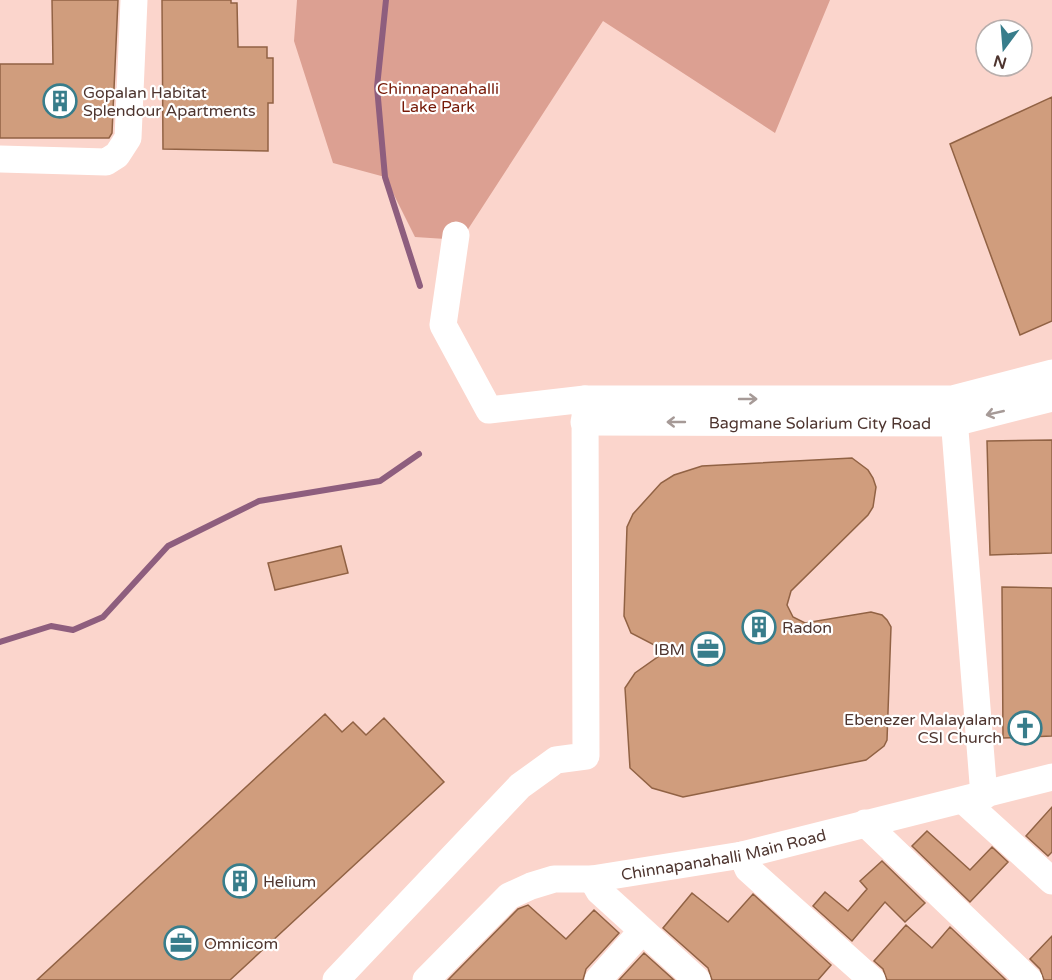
<svg xmlns="http://www.w3.org/2000/svg" width="1052" height="980" font-family="'Varela Round',sans-serif">
<rect width="100%" height="100%" fill="#fbd5cc"/>
<path fill="#dca092" d="M297,0H830L775,133L603,21L461,240L415,237L385,177L333,163L294,41Z"/>
<g fill="none" stroke-linecap="round" stroke-linejoin="round">
<path stroke="#8e5e7e" stroke-width="6" d="M386,0L377,87L385,177L420,286
M0,642L51,626L73,630L103,617L168,546L259,501L380,481L419,454"/>
</g>
<path fill="#d09d7d" stroke="#916244" stroke-width="1.5" d="M52,0H118L112,133L109,138H0V64H53Z
M162,0H231V3H237L238,47H267V58H273V103H268V151L163,149Z
M1052,97V321L1020,335L950,144Z
M1052,440V553L990,555L987,441Z
M852,458L868,470L873,478L876,487L873,507L868,515L791,591L787,605L793,617L805,623L871,612L882,615L887,620L891,627L887,740L884,746L866,760L683,797L652,788L630,768L625,688L635,673L666,651L631,633L624,616L627,527L633,514L661,483L674,475L702,466Z
M341,546L348,573L275,590L268,563Z
M1002,587L1052,588V736L1003,738Z
M325,714L342,732L353,722L366,735L384,718L444,782L230,980H37Z
M1052,807V852L1048,856L1026,836Z
M927,831L970,870L992,847L1008,862L970,902L912,846Z
M882,861L925,903L905,922L885,902L852,941L813,906L825,892L848,911L867,889L860,881Z
M692,893L728,922L753,894L831,965L818,980H712L708,968L663,928Z
M528,905L566,939L594,910L619,933L586,969L583,980H448L518,909Z
M906,925L932,948L950,927L1006,980H887L883,969L874,961Z
M1052,936V980H1044L1040,969L1030,959Z
M644,953L674,980H619Z"/>
<g fill="none" stroke-linecap="round" stroke-linejoin="round">
<g stroke="#fff" stroke-width="27">
<path d="M0,159L106,162L117,155L128,138L134,0"/>
<path d="M456,235L443,325L489,410L585,399H952L1052,373"/>
<path d="M953,405L984,796"/>
<path id="s1" d="M584,422L954,423L1052,398"/>
<path d="M964,801L1052,881"/>
<path d="M865,823L1029,980"/>
<path d="M742,855L748,869L872,980"/>
<path d="M592,879L599,891L697,980"/>
<path d="M336,980L520,786L556,760L586,756L585,399"/>
<path id="s2" d="M426,980L509,896L531,886L554,879H592L742,855L1052,777"/>
<path d="M598,980L642,931"/>
</g>
</g>
<defs><path id="oneway-shaft" d="M-6 0H5M1.5-3L5.5 0L1.5 3" fill="none" stroke-width="1.6" stroke-linecap="round" stroke-linejoin="round" transform="scale(1.5)"/></defs>
<g stroke="#a69a97">
<use href="#oneway-shaft" transform="translate(748 399)"/>
<use href="#oneway-shaft" transform="translate(995 413) rotate(167)"/>
<use href="#oneway-shaft" transform="translate(676 422) rotate(-180)"/>
</g>
<defs>
<g id="building-ring" transform="scale(1.725)"><circle r="9.5" fill="#fff" stroke="#387d8b" stroke-width="1.5"/><path d="M-4-6H4V6H1V3H-1V6H-4ZM-2.5-4.3h1.7v1.8h-1.7ZM.8-4.3h1.7v1.8H.8ZM-2.5-1h1.7V.8h-1.7ZM.8-1h1.7V.8H.8Z" fill="#387d8b"/></g>
<g id="office-ring" transform="scale(1.725)"><circle r="9.5" fill="#fff" stroke="#387d8b" stroke-width="1.5"/><path d="M-6-3h4V-5.5h4V-3h4V5H-6ZM-1-4.5V-3h2v-1.5ZM-6 0V1H6V0Z" fill="#387d8b"/></g>
<g id="church-ring" transform="scale(1.725)"><circle r="9.5" fill="#fff" stroke="#387d8b" stroke-width="1.5"/><path d="M-1.2-6h2.4v3.5h3.3v2.4h-3.3V6h-2.4V-.1h-3.3v-2.4h3.3Z" fill="#387d8b"/></g>
</defs>
<g fill-rule="evenodd">
<use href="#building-ring" x="60" y="101"/>
<use href="#building-ring" x="759" y="627"/>
<use href="#office-ring" x="708" y="649"/>
<use href="#church-ring" x="1025" y="728"/>
<use href="#building-ring" x="240" y="881"/>
<use href="#office-ring" x="181" y="943"/>
</g>
<g text-anchor="middle" stroke-width="4.5" stroke-linejoin="round" paint-order="stroke">
<g font-size="16" fill="#761a08" stroke="#fff">
<text x="438" y="94">Chinnapanahalli<tspan x="438" dy="18">Lake Park</tspan></text>
</g>
<g font-size="16" fill="#4e352f" stroke="#fff" text-anchor="start">
<text x="83" y="98">Gopalan Habitat<tspan x="83" dy="18">Splendour Apartments</tspan></text>
<text x="782" y="633">Radon</text>
<text x="685" y="655" text-anchor="end">IBM</text>
<text x="1002" y="725" text-anchor="end">Ebenezer Malayalam<tspan x="1002" dy="18">CSI Church</tspan></text>
<text x="263" y="887">Helium</text>
<text x="204" y="949">Omnicom</text>
</g>
<g font-size="16" fill="#4e352f" stroke="#fff">
<text dy="6" stroke="none"><textPath href="#s1" startOffset="236">Bagmane Solarium City Road</textPath></text>
<text dy="6" stroke="none"><textPath href="#s2" startOffset="338">Chinnapanahalli Main Road</textPath></text>
</g>
</g>
<g transform="translate(1004 48) rotate(196)"><circle r="28" fill="#ffffff" stroke="#b8aeac" stroke-width="1.5"/>
<path d="M0-4.5L10 22L0 15L-10 22Z" fill="#387d8b"/>
<text y="-9" font-size="16" font-weight="bold" text-anchor="middle" fill="#4e352f">N</text>
</g>
</svg>
